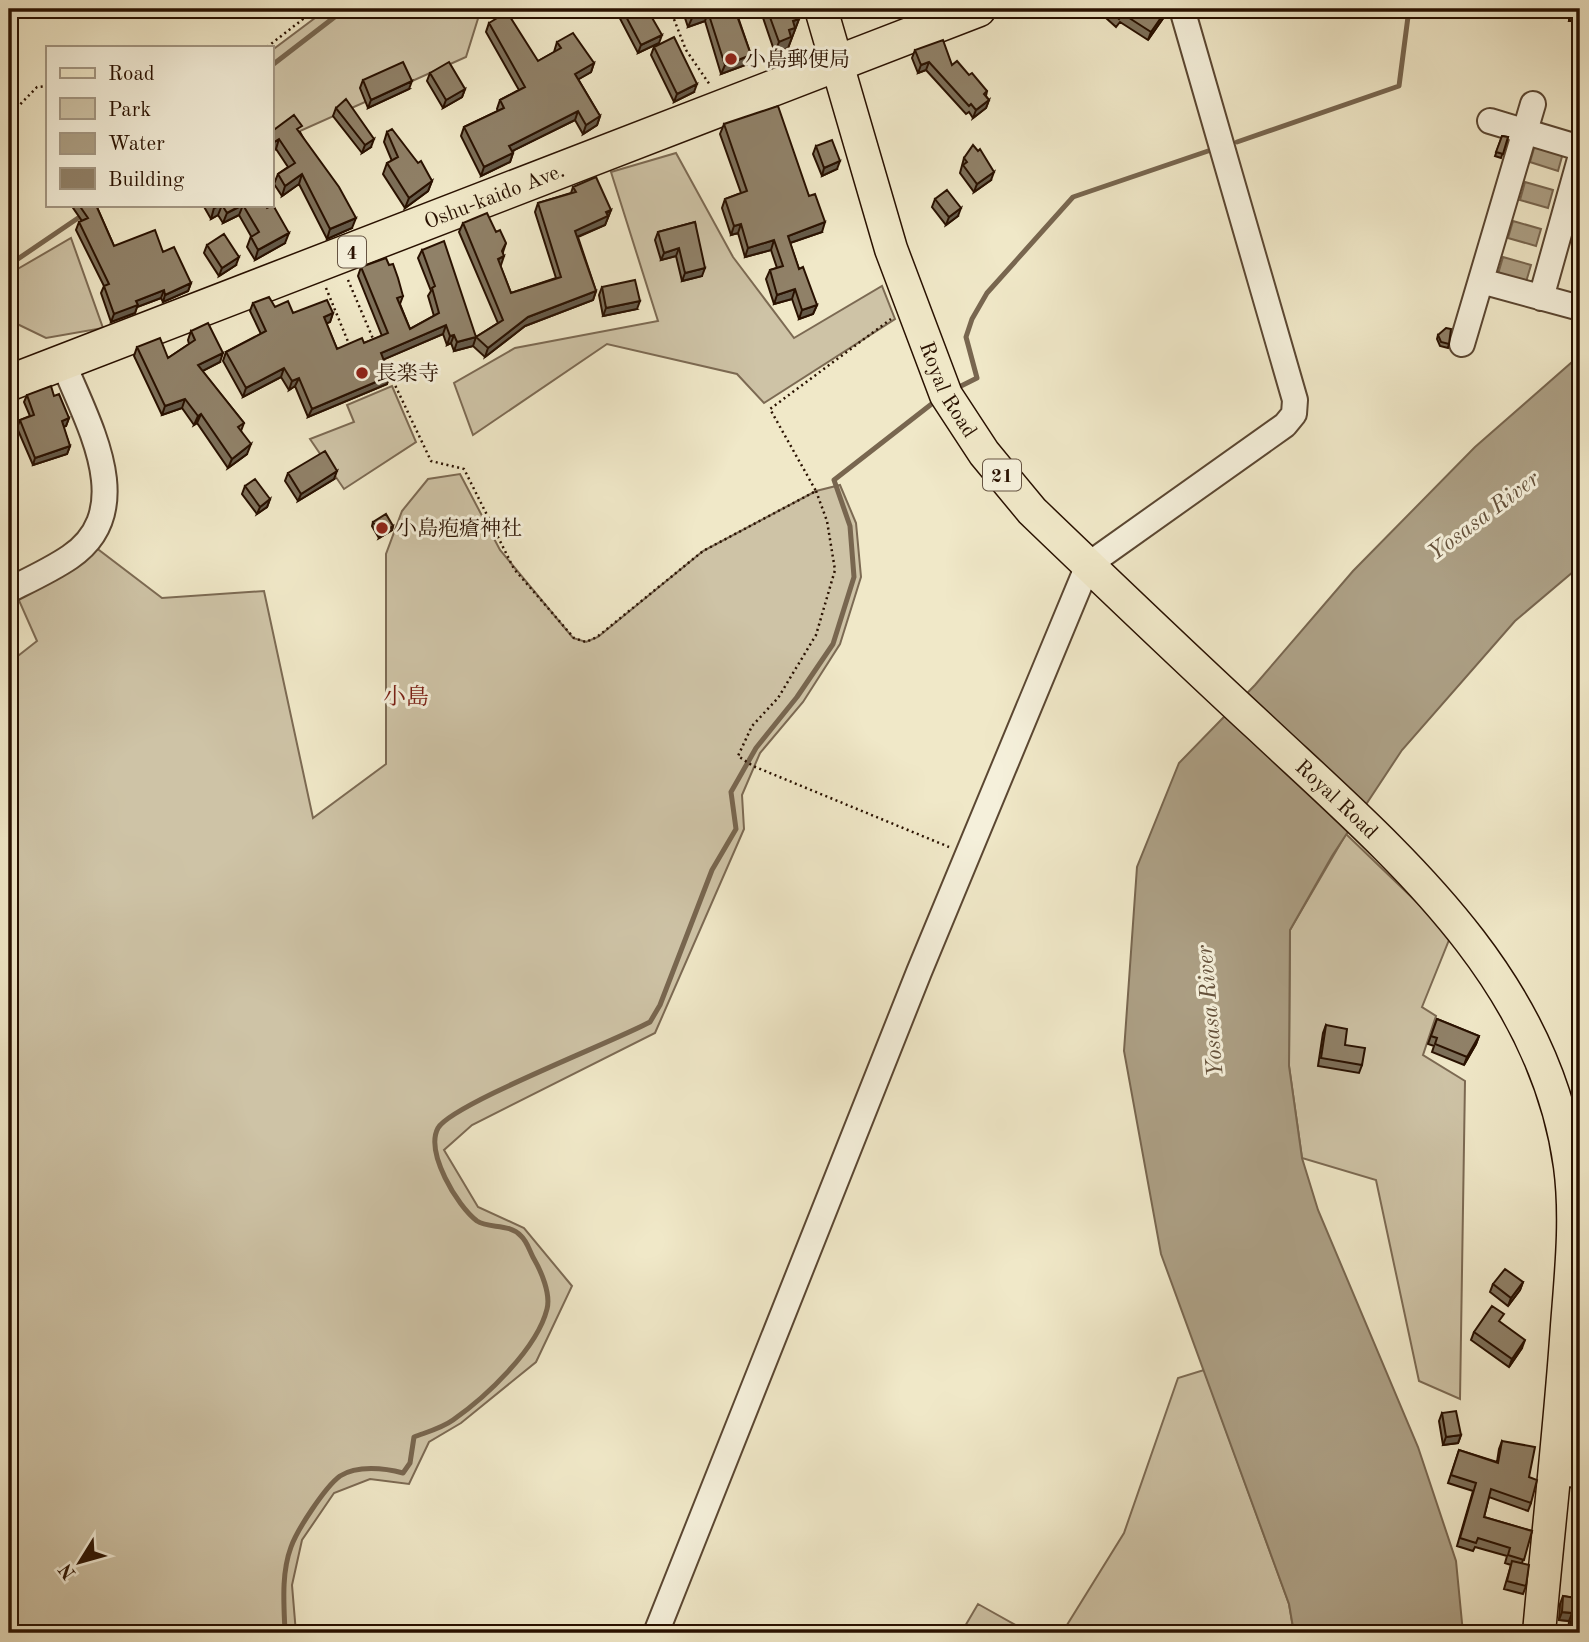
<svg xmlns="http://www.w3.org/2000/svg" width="1589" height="1642" font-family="'Old Standard TT','Noto Serif JP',serif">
<rect width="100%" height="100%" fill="#f0e8c8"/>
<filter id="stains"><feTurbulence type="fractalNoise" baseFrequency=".00286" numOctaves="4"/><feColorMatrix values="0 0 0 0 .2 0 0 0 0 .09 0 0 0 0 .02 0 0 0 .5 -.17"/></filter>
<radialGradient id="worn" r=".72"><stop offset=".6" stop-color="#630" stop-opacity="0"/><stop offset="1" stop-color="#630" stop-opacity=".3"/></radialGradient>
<path fill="#cec3a6" stroke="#7c6a53" stroke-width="2" d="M327,9H481L466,57L271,144V51Z
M676,153L733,257L794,338L882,286L895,319L764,403L737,374L607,344L473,435L454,383L515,348L658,321L611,172Z
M71,238L103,328L46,338L9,320V274Z
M392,386L416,442L344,489L310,439L354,422L347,405Z
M460,474L500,550L573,638L586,642L598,637L703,551L816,491L840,485L856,523L861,577L840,644L803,702L760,753L742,795L744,829L655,1033L472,1125L444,1150L478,1207L524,1228L572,1286L536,1362L461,1423L429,1442L409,1484L370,1479L334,1493L302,1540L292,1585L296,1633H9V663L37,641L17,596L95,547L162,598L264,591L313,818L386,764V554L402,511L428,479Z
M1346,834L1451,935L1422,1007L1436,1016L1423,1055L1465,1081L1460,1399L1419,1381L1376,1180L1302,1158L1289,1066L1290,930Z
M1204,1370L1289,1604L1294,1633H1062L1124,1533L1178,1378Z
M978,1604L1030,1633H961Z"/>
<path fill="#ac9f84" stroke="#78664f" stroke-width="2" d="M1535,145L1563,153L1558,171L1530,162Z
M1525,182L1553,190L1548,208L1520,200Z
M1513,221L1541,229L1536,246L1508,238Z
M1503,257L1531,265L1526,282L1498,274Z
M1580,355V566L1515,621L1402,750L1332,856L1290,930L1289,1066L1302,1158L1318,1210L1418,1447L1456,1561L1463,1633H1294L1289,1604L1161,1254L1124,1051L1137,867L1179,763L1255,685L1353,571L1475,447Z"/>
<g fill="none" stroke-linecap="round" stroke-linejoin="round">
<path stroke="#78664f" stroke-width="5" d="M271,66L345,9
M1237,142L1399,86L1409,9
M9,265L84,214
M955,389L977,378L966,337L972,319L987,293L1073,197L1211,150
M285,1633C284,1605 281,1574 291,1547C297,1530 325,1487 340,1476C357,1465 385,1468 403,1473L410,1463L414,1437C427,1432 442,1428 453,1420C486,1397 537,1349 547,1309C551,1294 541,1271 534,1259C530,1252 527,1241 521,1236C509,1223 489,1229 477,1221C457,1206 425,1152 438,1128C452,1104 613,1042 650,1022L660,1005L712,870L736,829L731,792L756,748L797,697L833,644L854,577L850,526L834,480L938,399"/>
<g stroke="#5b4732" stroke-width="28">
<path id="minor" d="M1490,121L1580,148
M1481,281L1580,308
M1541,298L1580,159
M1462,344L1533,104
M9,590C29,580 51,570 70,557C140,509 86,421 63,362
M1555,1473L1580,1475
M656,1633L919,972L1088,565L1285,425L1294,414L1295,400L1182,9"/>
</g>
<g stroke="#291100" stroke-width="35">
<g id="major">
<path id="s1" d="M821,9L891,249L946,395L984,453L1032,511C1107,583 1183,656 1260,727C1392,851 1544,975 1570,1166C1577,1218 1571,1274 1567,1326C1560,1429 1548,1531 1539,1633"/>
</g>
</g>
<g stroke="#291100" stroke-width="38">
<g id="highway">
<path id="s2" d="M9,383L978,9"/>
</g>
</g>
<path stroke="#291100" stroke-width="2.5" stroke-dasharray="2 3.5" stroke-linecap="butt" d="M670,9L686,50L710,85
M267,47L316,9
M9,116L37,87L47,86
M348,280L374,341
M326,288L349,344
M386,366L431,461L464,469L514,569L574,638L586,642L597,637L703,551L816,491L770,409L891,319
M816,491L827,521L835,570L816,635L778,698L752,726L738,756L753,766L949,847"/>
<use href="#minor" stroke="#f5f0db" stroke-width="24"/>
<use href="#major" stroke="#f0e8c8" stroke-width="32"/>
<use href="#highway" stroke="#f0e8c8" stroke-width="35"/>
</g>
<path fill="#7c6f59" stroke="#291100" stroke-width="2" d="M615,9H647L659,43L638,53Z
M682,9H739L738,17L751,55L748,64L721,74L705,21L688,27Z
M760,9H795L799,19L788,48L775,53Z
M1096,9H1167L1164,17L1148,40L1120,22L1116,27Z
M1569,9H1580V21H1569Z
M489,23L538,61L554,52L557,42L594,63L591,72L578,79L600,116L597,125L583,134L575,120L512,151L513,153L510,162L481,176L461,136L464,127L498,111L497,109L500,100L519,90L486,32Z
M654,47L694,92L674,102L651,55Z
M915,50L952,65L969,75L987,91L986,96L989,100L986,108L973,118L969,112L966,114L926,70L918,73L912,58Z
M430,73L465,89L462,97L443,108L427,81Z
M363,80L409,89L368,108L360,88Z
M336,108L371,147L362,153L333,116Z
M724,124L822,232L790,243L799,269L817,305L813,314L799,319L792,299L774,304L766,279L770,270L777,268L771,250L745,257L738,233L731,235L722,208L725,199L741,193L720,134Z
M271,132H300L352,228L327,239L299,184L282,196L274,184L278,174L288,167L276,149L271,151Z
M387,132L418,163L432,181L428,191L405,208L383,174L387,163L392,161L384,142Z
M1502,136L1508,137L1501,158L1495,156Z
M816,146L837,169L822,176L813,154Z
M964,158L991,180L974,192L960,173Z
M573,187L611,210L605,225L578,237L596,291L593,300L525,326L485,357L473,346L454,351L451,343L447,345L443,334L384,359L387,384L308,417L295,386L289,390L281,377L243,397L223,361L226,352L261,334L250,311L253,303L275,307L293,313H333L330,322L326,323L337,349L364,343L382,336L358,276L361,267L403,296L400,304L410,329L434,316L428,296L431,291L418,258L422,250L476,337L498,323L459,232L463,223L503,253L500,265L511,293L556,278L535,212L538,203L571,193Z
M935,199L958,216L946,225L932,207Z
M71,205H96L114,246L163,252L191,283L188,291L163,302L161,298L137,307L135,313L111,322L101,293L104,286L76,230L79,222L82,221Z
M203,205H265L285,243L255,260L247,247L251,236L239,215L223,223L218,215L211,219Z
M695,222L702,276L682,281L676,256L661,260L655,240L658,232Z
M207,245L236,265L219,276L204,253Z
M602,287L637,309L603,316L599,295Z
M191,331L220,362L202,371L244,423L241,431L247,454L228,468L197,423L194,425L182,408L162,415L134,356L137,347L168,358L189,344L188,340Z
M1438,335L1449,344L1448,348L1440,346L1437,339Z
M27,395L54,396L69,418L66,426L63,427L70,446L67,454L33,465L17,428L20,420L30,416L24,402Z
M288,473L334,479L298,501L285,481Z
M245,486L270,499L267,507L257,514L242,494Z
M373,522L393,526L392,530L379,538L372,526Z
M1437,1019L1479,1036L1476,1044L1464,1065L1432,1052L1434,1046L1428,1044Z
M1326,1025L1362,1065L1359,1073L1318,1066L1323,1033Z
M1523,1282L1520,1290L1508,1306L1490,1292L1493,1284Z
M1500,1323L1522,1348L1509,1367L1471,1340L1474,1332Z
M1442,1413L1461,1435L1458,1443L1443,1445L1439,1421Z
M1580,1431V1445L1576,1442Z
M1502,1441L1529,1477L1531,1503L1528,1511L1489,1497L1484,1517L1532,1531L1522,1563L1526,1586L1523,1594L1504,1589L1511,1565L1505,1563L1507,1556L1475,1547L1473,1551L1457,1546L1473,1491L1448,1483L1459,1450L1497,1462L1499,1449Z
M1577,1593L1580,1633H1568L1569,1621L1559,1620L1560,1604L1563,1596L1575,1598Z"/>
<path fill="#655a49" stroke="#291100" stroke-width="2" d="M1167,9L1164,17L1148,40L1151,32Z
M708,12L705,21L688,27L692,18Z
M1572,13H1580V21H1569Z
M799,19L788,48L775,53L779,42L793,21Z
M662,35L659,43L638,53L641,45Z
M751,55L748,64L721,74L725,65Z
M929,62L926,70L918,73L921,65Z
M594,63L591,72L572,83L575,74Z
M412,81L409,89L368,108L371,100Z
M697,84L694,92L674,102L677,94Z
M465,89L462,97L443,108L446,100Z
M989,100L986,108L973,118L976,110Z
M578,111L575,120L506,154L509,146Z
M600,116L597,125L583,134L586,125Z
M279,139L276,149L271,151V144Z
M374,139L371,147L362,153L365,145Z
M513,153L510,162L481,176L484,167Z
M840,161L837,169L822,176L824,168Z
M994,172L991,180L974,192L977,184Z
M302,174L299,184L282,196L285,186Z
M432,181L428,191L405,208L409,198Z
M222,205L218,215L211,219L214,208Z
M243,205L239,215L223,223L227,213Z
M961,208L958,216L946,225L949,217Z
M611,210L605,225L572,239L575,231Z
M356,218L352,228L327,239L330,229Z
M825,222L822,232L784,245L788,236Z
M741,224L738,233L731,235L734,226Z
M289,233L285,243L255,260L258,250Z
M774,240L771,250L745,257L748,248Z
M506,243L503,252L499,259L504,256L501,265L494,268L502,251Z
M679,248L676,256L661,260L664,253Z
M239,257L236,265L219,276L222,268Z
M705,268L702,276L682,281L685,273Z
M191,283L188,291L163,302L165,295Z
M795,289L792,299L774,304L777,295Z
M164,290L161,298L137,307L135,313L111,322L114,314L136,301Z
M596,291L593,300L525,326L485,357L488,348L528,317Z
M640,301L637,309L603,316L606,308Z
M817,305L813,314L799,319L802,310Z
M333,313L330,322L321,326L324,317Z
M446,325L443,334L378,362L381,353Z
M454,335L451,343L447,345L450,336Z
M476,337L473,346L454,351L457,342Z
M16,351L13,359L9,360V353Z
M223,353L220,362L195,375L198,365Z
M284,368L281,377L243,397L246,388Z
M390,376L387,384L308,417L312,409Z
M299,378L295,386L289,390L292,381Z
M185,399L182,408L162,415L165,406Z
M201,414L197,423L194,425L198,416Z
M69,418L66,426L59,428L62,421Z
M251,444L247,454L228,468L232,459Z
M70,446L67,454L33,465L35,458Z
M337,471L334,479L298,501L301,494Z
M270,499L267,507L257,514L260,507Z
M393,526L392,530L379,538L381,534Z
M1479,1036L1476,1044L1464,1065L1467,1057Z
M1523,1282L1520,1290L1508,1306L1511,1298Z
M1525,1340L1522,1348L1509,1367L1512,1359Z
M1461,1435L1458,1443L1443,1445L1446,1437Z
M1562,1612L1572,1613L1569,1621L1559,1620Z
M1570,1630L1580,1631V1633H1569Z"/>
<path fill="#908168" stroke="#291100" stroke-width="2" d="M622,9H647L662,35L641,45Z
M689,9H739V11L736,13L751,55L725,65L708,12L692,18Z
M767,9H795L799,19L793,21L795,28L789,30L791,37L779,42Z
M1108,9H1167L1151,32L1123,14L1119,19Z
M1572,9H1580V13H1572Z
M507,12L538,61L561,48L557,42L573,33L594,63L575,74L600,116L586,125L578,111L509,146L513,153L484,167L464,127L504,108L500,100L525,87L489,23Z
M674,37L697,84L677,94L654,47Z
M943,40L952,65L957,61L969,75L972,73L987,91L984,94L989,100L976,110L971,104L969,106L929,62L921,65L915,50Z
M403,62L412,81L371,100L363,80Z
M449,62L465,89L446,100L430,73Z
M346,99L374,139L365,145L336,108Z
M778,106L809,196L815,194L825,222L788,236L799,269L803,267L817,305L802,310L795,289L777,295L770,270L783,266L774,240L748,248L741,224L734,226L725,199L747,191L724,124Z
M294,115L302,126L297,129L339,187L356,218L330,229L302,174L285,186L278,174L295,163L279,139L271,144V132Z
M392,129L418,163L421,161L432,181L409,198L387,163L398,157L387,132Z
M1502,136L1508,137L1503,154L1496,152Z
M832,140L840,161L824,168L816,146Z
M973,145L978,151L980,149L994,172L977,184L963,165L967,162L964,158Z
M596,177L611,210L606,212L608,216L575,231L596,291L528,317L488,348L476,337L503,320L463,223L487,213L496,232L500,230L506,243L502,251L504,256L498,259L511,293L561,277L538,203L576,192L573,187Z
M947,190L961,208L949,217L935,199Z
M79,205H96L114,246L155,230L163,252L174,247L191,283L165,295L164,290L136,301L138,305L114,314L104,286L109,284L79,222L88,218Z
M212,205H221L214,208Z
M222,205H242L227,213Z
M243,205H265L267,208L273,205L289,233L258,250L251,237L259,232Z
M695,222L705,268L685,273L679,248L664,253L658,232Z
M224,234L239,257L222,268L207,245Z
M444,241L476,337L457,342L454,335L450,336L446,325L381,353L390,376L312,409L299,378L292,381L284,368L246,388L226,352L266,331L253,303L269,297L275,307L288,301L293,313L327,300L333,313L324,317L337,349L362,338L364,343L388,333L361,267L386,258L389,265L393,264L398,278L403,296L397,298L410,329L439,313L432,288L435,286L422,250Z
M635,280L640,301L606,308L602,287Z
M208,323L223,353L198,365L244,423L238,427L251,444L232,459L201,414L198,416L185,399L165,406L137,347L160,338L168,358L195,340L191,331Z
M1446,328L1451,329L1449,344L1441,342L1438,335Z
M9,332L16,351L9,353Z
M51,386L54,396L59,394L69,418L62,421L70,446L35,458L20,420L34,415L27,395Z
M325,451L337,471L301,494L288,473Z
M255,479L270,499L260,507L245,486Z
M386,514L393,526L381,534L373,522Z
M1437,1019L1479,1036L1467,1057L1435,1044L1437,1038L1431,1036Z
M1326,1025L1347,1029L1345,1045L1365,1048L1362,1065L1321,1058Z
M1505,1269L1523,1282L1511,1298L1493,1284Z
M1492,1306L1504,1314L1499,1321L1525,1340L1512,1359L1474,1332Z
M1456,1411L1461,1435L1446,1437L1442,1413Z
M1502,1441L1535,1447L1529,1477L1537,1480L1531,1503L1491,1489L1484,1517L1532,1531L1524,1560L1508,1555L1510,1548L1478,1538L1476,1543L1460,1538L1476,1483L1451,1475L1459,1450L1498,1463Z
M1512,1561L1529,1565L1526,1586L1507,1581Z
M1577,1593H1580V1631L1570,1630L1572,1613L1562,1612L1563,1596L1576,1598Z"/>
<g fill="#8f2418" stroke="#f5f0db" stroke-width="2.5">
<circle cx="731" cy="59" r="7"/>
<circle cx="362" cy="373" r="7"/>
<circle cx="382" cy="528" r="7"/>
</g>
<g text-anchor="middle" stroke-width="6" stroke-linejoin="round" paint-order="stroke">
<g fill="#f5f0db" stroke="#665442" stroke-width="2">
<rect x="338" y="236.5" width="28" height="31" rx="5"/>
<rect x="983" y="459.5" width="38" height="31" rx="5"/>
</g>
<g font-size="19" font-weight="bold" fill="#291100">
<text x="352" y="259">4</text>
<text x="1002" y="482">21</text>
</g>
<g font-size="21" fill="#291100" stroke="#f5f0db" text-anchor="start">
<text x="745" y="66">小島郵便局</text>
<text x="376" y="380">長楽寺</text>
<text x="396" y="535">小島疱瘡神社</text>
</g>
<g font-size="21" fill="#291100" stroke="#f5f0db">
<text dy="7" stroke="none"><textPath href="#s2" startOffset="520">Oshu-kaido Ave.</textPath></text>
<text dy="7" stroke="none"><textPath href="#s1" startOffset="402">Royal Road</textPath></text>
<text dy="7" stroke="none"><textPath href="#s1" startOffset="970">Royal Road</textPath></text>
</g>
<g font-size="23" font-style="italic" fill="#64513b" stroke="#f5f0db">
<text transform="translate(1483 515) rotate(-37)" y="8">Yosasa River</text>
<text transform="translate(1209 1011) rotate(-95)" y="8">Yosasa River</text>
</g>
<g font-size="23" fill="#7a1f14" stroke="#f5f0db">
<text x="406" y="704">小島</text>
</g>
</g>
<rect width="1589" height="1642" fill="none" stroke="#f0e8c8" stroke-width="35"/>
<rect x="10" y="10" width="1568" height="1621" fill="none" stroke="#291100" stroke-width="3.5"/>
<rect x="18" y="18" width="1554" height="1607" fill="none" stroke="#291100" stroke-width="2"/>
<rect x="46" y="46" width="228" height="161" fill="#f5f0db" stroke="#a39783" stroke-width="2"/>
<rect x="60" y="68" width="35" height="10" fill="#f0e8c8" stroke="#a39783" stroke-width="2"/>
<text x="108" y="80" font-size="21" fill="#291100">Road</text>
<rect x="60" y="98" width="35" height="21" fill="#cec3a6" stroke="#a39783" stroke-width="2"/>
<text x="108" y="116" font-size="21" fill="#291100">Park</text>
<rect x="60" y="133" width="35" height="21" fill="#ac9f84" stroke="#a39783" stroke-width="2"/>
<text x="108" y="150" font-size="21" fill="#291100">Water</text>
<rect x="60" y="168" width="35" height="21" fill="#908168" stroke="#a39783" stroke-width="2"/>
<text x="108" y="186" font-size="21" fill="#291100">Building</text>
<g transform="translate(80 1562) rotate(233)" stroke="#f5f0db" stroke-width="5" paint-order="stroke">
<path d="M0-5L12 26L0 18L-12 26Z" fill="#291100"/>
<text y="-10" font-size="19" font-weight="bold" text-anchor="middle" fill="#291100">N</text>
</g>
<rect width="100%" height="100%" filter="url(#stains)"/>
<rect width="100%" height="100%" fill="url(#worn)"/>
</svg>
